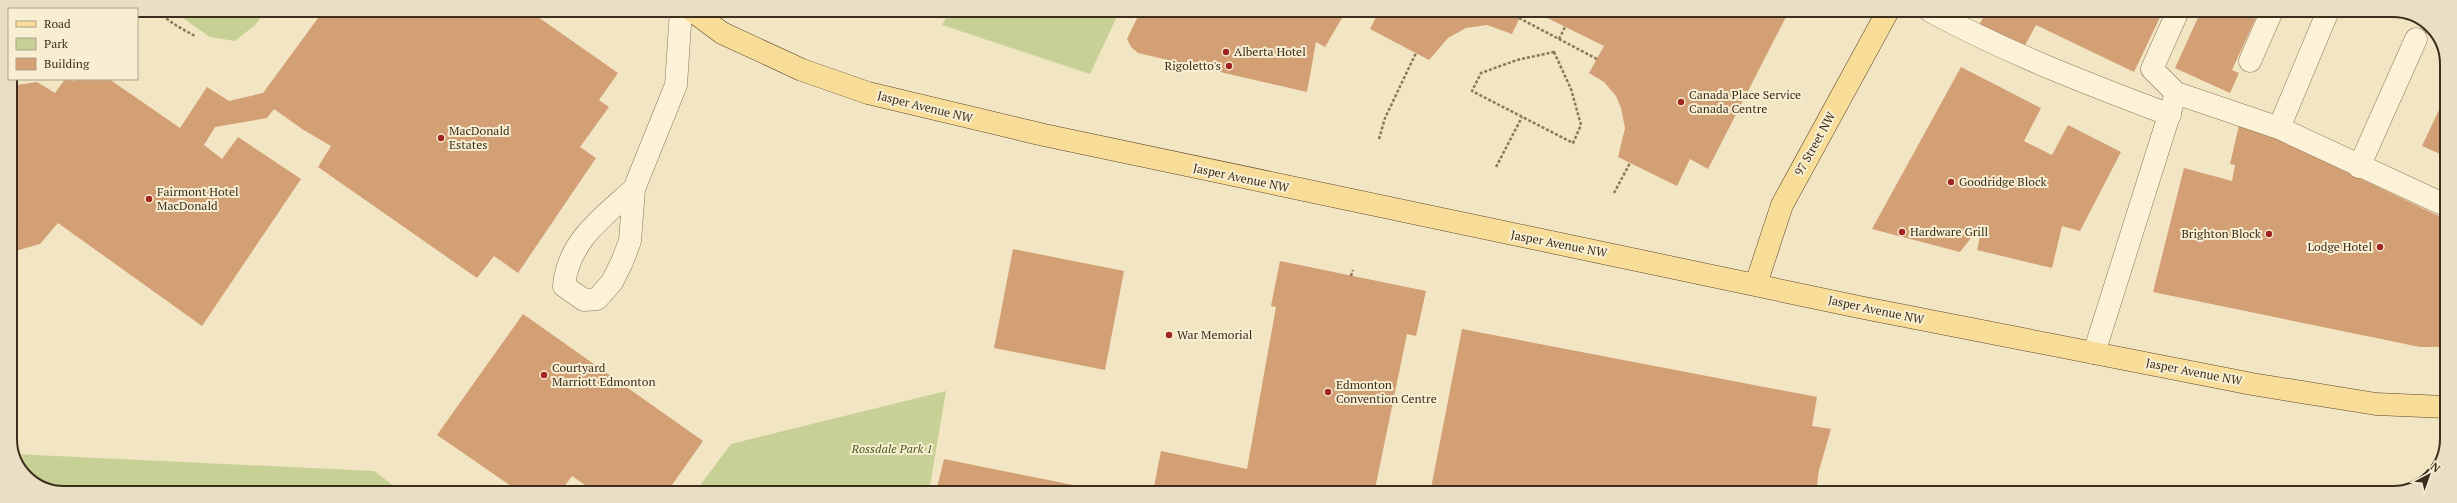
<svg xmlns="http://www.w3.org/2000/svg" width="2457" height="503" font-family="'PT Serif',serif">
<rect width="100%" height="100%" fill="#f2e5c3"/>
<path fill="#c8d195" d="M171,10H267L255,25L235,41L210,37Z
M950,10H1120L1090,74L942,25Z
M946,391L929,492H695L731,444Z
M14,454L374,471L402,492H54L24,475Z"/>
<path fill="#d39f75" d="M324,10H528L618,73L599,100L609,107L580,147L596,158L518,273L494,256L477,278L318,167L331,146L302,129L274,109L267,118L215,127L204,145L222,159L238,137L301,179L202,326L58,223L40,244L19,250H10V86L37,82L55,93L65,79L76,81L77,79H109L180,128L207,87L229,101L263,93Z
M1141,10H1176L1346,11L1325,47L1316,42L1307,92L1138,53L1131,47L1127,39Z
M1379,11H1523L1512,34L1487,25L1466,28L1448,38L1429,60L1370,29Z
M1533,11H1789L1708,169L1690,159L1677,186L1618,157L1625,128L1621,108L1616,96L1604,82L1589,73L1604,46Z
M1987,11H2163L2134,72L2036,25L2024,47L1979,25Z
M2201,11H2259L2232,70L2239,73L2230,93L2175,68Z
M1961,67L2041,108L2024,141L2052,155L2068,125L2121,152L2080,231L2062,226L2052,268L1977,250L1983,223L1960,252L1872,229Z
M2447,93V157L2422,146Z
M2240,121L2447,220L2446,347H2420L2153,292L2184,168L2232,181L2235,165L2230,164Z
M1013,249L1124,271L1105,370L994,348Z
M1280,261L1426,291L1416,336L1407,334L1375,489L1389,493L1153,492L1161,451L1247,469L1276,307L1271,306Z
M523,314L703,441L667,492H595L572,476L560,492H520L437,435Z
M1462,329L1817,397L1812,426L1831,429L1819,470L1816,493H1430Z
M944,459L1108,492H936Z"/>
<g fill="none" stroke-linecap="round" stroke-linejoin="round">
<g stroke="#8e7658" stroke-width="23">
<path id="minor" d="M1930,11C2007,53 2088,84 2170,115
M2250,61L2272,11
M2176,93L2152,69L2178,11
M2279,128L2328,11
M2359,167L2416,39
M634,189C603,217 568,241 564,286L584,300L597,299L612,282L622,262L630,241L634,189L676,85L681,10
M2094,353L2176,93L2279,128L2447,206"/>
</g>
<g stroke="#5b442c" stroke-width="23">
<path id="major" d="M691,10L722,33L802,70L868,93L1044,135L1859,307L2252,384L2376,404L2446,407
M1756,284L1782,205L1888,11"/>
</g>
<path stroke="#8e7658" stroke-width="2.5" stroke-dasharray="3 2" stroke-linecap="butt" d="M154,10L177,26L195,36
M1519,18L1597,59
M1559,39L1565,27
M1554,52L1571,89L1581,125L1573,143L1472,91L1481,73L1517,60Z
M1379,139L1385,118L1416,53
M1496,167L1522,117
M1614,193L1630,163
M1351,276L1353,270"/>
<use href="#minor" stroke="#fcf2d7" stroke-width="22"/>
<use href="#major" stroke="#f8dd98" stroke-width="22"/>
</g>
<g fill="#a22522" stroke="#f8efd3" stroke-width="1.5">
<circle cx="1226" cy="52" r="4"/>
<circle cx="1229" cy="66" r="4"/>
<circle cx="1681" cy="102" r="4"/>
<circle cx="441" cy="138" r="4"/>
<circle cx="1951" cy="182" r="4"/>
<circle cx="149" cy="199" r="4"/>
<circle cx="1902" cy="232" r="4"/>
<circle cx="2269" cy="234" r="4"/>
<circle cx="2380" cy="247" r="4"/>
<circle cx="1169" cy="335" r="4"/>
<circle cx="544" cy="375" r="4"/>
<circle cx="1328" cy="392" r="4"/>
</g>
<g text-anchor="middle" stroke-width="4" stroke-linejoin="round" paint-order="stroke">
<g font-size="12" fill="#3c2d1d" stroke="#f8efd3" text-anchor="start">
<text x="1234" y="56">Alberta Hotel</text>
<text x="1221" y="70" text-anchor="end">Rigoletto's</text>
<text x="1689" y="99">Canada Place Service<tspan x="1689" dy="14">Canada Centre</tspan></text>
<text x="449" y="135">MacDonald<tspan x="449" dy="14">Estates</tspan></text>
<text x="1959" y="186">Goodridge Block</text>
<text x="157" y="196">Fairmont Hotel<tspan x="157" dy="14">MacDonald</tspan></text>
<text x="1910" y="236">Hardware Grill</text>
<text x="2261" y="238" text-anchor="end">Brighton Block</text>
<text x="2372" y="251" text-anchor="end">Lodge Hotel</text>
<text x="1177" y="339">War Memorial</text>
<text x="552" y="372">Courtyard<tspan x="552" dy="14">Marriott Edmonton</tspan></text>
<text x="1336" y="389">Edmonton<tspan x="1336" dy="14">Convention Centre</tspan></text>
</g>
<g font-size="12" fill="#3c2d1d" stroke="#f8efd3">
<text transform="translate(925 107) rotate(14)" y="4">Jasper Avenue NW</text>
<text transform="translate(1815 144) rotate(-61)" y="4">97 Street NW</text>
<text transform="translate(1241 178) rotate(12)" y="4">Jasper Avenue NW</text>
<text transform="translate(1559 244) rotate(11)" y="4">Jasper Avenue NW</text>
<text transform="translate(1876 310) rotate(12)" y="4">Jasper Avenue NW</text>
<text transform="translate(2194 372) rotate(11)" y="4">Jasper Avenue NW</text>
</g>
<g font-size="12" font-style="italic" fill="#4b5b22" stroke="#f8efd3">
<text x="892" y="453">Rossdale Park 1</text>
</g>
</g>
<path d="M0 0H2457V503H0ZM64 17H2393A47 47 0 0 1 2440 64V439A47 47 0 0 1 2393 486H64A47 47 0 0 1 17 439V64A47 47 0 0 1 64 17Z" fill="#e9dfc4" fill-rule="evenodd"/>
<path fill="none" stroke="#3c2d1d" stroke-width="2" d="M64 17H2393A47 47 0 0 1 2440 64V439A47 47 0 0 1 2393 486H64A47 47 0 0 1 17 439V64A47 47 0 0 1 64 17Z"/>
<rect x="8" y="8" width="130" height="72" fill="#f8efd3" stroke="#ada18a"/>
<rect x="16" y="21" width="20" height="6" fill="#f8dd98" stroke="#ada18a"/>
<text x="44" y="28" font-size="12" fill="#3c2d1d">Road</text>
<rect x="16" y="38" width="20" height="12" fill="#c8d195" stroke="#ada18a"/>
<text x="44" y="48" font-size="12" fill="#3c2d1d">Park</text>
<rect x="16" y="58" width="20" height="12" fill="#d39f75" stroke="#ada18a"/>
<text x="44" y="68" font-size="12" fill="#3c2d1d">Building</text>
<g transform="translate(2429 475) rotate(41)" stroke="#f8efd3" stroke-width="3" paint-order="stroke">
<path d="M0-3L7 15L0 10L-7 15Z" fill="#3c2d1d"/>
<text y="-6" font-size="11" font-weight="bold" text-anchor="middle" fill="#3c2d1d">N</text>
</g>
</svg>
